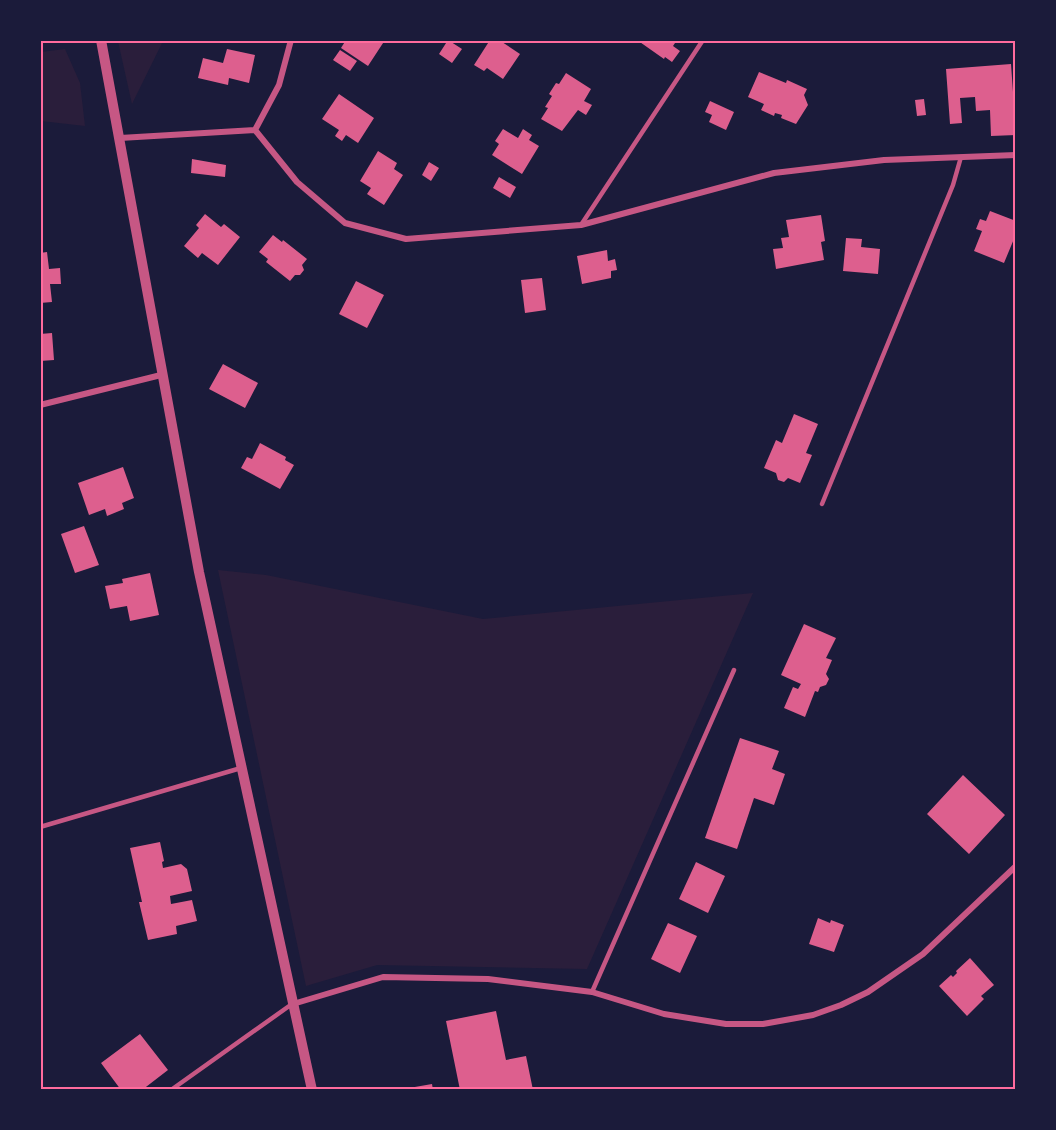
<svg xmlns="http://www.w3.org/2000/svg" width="1056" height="1130" font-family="'Fira Sans',sans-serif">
<rect width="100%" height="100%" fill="#1b1b3a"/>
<path fill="#2a1e3b" d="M118,41H163L132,104Z
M65,49L80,83L85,126L41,121V52Z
M218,570L266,575L483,619L753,593L587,969L377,965L306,986Z"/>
<path fill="#dd5f8e" d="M346,40L349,41L385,40L368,66L341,48Z
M448,40L462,49L452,63L439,54Z
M490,40H499L520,54L503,79L487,68L484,71L474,65Z
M637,40H677L673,46L680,51L672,62L665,57L664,59Z
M227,49L255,55L249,83L229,78L228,85L198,78L203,58L223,63Z
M340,50L357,61L350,71L333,60Z
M1011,64L1013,92H1016V135L991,136L990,110L976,111L975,97L960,98L962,123L950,124L946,69Z
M759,72L786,83L787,80L807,89L804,95L808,105L796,124L781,118L782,115L775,113L774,116L761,110L764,104L748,97Z
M566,73L591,89L584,101L592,105L586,115L578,110L562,131L541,119L548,108L545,107L552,96L549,94L556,83L559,84Z
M339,94L374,118L358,143L346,135L342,141L335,136L339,130L322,119Z
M924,99L926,115L917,116L915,100Z
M710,101L734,112L726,130L709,122L712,115L705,112Z
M503,129L518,138L523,129L532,135L529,140L539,146L522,174L492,155L499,144L495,141Z
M378,151L397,163L394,169L403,175L384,205L367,194L371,188L360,181Z
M192,159L226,165L225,177L191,173Z
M429,162L439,168L431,181L422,175Z
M499,177L516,187L510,198L493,188Z
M990,211L1016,221V234L1004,263L974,251L982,231L976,229L980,219L986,221Z
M205,214L221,227L224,224L240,237L218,265L202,253L198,258L184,246L199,228L196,225Z
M821,215L825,241L821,242L824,260L776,269L773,249L783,248L781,238L789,237L786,220Z
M273,235L282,242L283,240L307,259L302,265L304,270L300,275H295L290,281L266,262L268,259L259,252Z
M846,238L862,239L861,247L880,249L878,274L843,271Z
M607,250L608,261L615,259L617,270L611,271V278L582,284L577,256Z
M47,252L49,269L60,268L61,284H50L52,302L40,303V253Z
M542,278L546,310L525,313L521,280Z
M356,281L384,295L367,328L339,314Z
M52,333L54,360L40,361V334Z
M223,364L258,383L245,408L209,389Z
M794,414L818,424L806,453L812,455L800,483L788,478L784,482L778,480L776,473L764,468L776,440L782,443Z
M260,443L286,457L285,460L294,465L280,489L241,468L247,457L252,459Z
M123,467L134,498L122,503L124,509L107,516L105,509L89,515L78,483Z
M84,526L99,565L75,573L61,534Z
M150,573L159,615L130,621L127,606L110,609L105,586L123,583L122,579Z
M804,624L836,638L826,658L832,660L826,674L829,679L826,685L820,687L818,692L815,691L805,717L784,708L793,687L798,689L801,684L781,675Z
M740,738L779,751L772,769L785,774L774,805L754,798L737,849L705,838Z
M963,775L1005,815L969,854L927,814Z
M160,842L164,861L162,862L163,868L181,864L187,869L192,891L170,896L171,904L192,900L197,921L176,926L177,934L148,940L139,902H142L130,848Z
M696,862L725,876L708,913L679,899Z
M818,918L830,923L831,920L844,925L834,952L809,944Z
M668,923L697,936L680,973L651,959Z
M970,958L994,985L981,996L984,999L967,1016L939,986L951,975L953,977L957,973L956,971Z
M496,1011L506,1060L526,1056L533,1090H460L446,1021Z
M140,1034L168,1070L142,1090H121L101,1063Z
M432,1084L433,1090H409V1088Z"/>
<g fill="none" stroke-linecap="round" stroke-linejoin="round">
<path stroke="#c65784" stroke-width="4.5" d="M581,225L703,40
M822,504L953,185L961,157
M40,827L241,768
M592,992L734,670
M171,1090L292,1004"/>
<path stroke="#c65784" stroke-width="6" d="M255,130L279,85L291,40
M120,138L255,130L297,182L345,223L406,239L581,225L774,173L884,160L1016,155
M40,405L161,375
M293,1004L383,977L488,979L592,992L664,1014L726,1024H763L813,1015L841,1005L868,992L923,954L1016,866"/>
<path stroke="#c65784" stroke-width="10" d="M101,40L199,572L312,1090"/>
</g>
<rect width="1056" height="1130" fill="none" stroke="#1b1b3a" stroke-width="84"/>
<rect x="42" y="42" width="972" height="1046" fill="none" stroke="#ff6b9d" stroke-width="2"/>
</svg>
